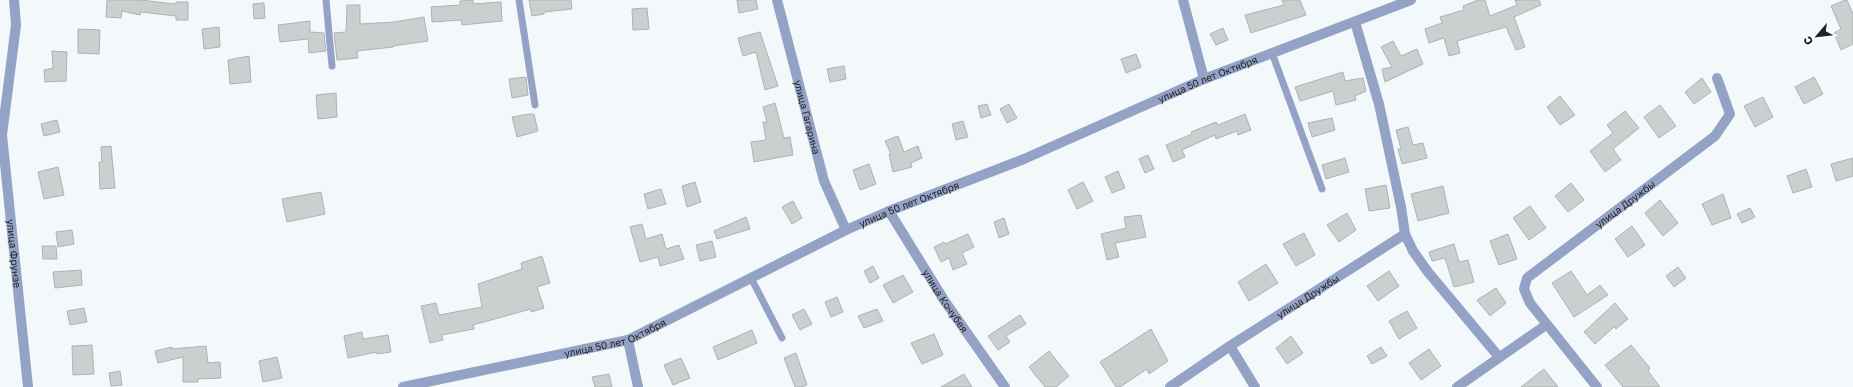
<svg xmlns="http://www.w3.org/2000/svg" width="1853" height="387" font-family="'Golos Text',sans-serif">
<rect width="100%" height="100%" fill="#f3f8fb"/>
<path fill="#cad0d0" stroke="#adb2b3" d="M107,0H140L176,4V2H188V20H176V16L141,12L140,15L122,11L121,18L106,17Z
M470,0H473V4L501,2L502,21L462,25L461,20L432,22L431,7L460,5V1Z
M529,0H571L572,9L544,12V14L532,16Z
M737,0H756L758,9L739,13Z
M1282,0H1300L1306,15L1251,33L1245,15L1284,5Z
M1478,0H1485L1490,16L1517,5L1515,0H1539L1541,5L1514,17L1525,47L1516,50L1506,27L1457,41L1460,53L1449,56L1444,38L1429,43L1425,29L1442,23L1440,17L1464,10L1463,6Z
M1845,0H1847L1853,14V44L1841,50L1834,33L1841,29L1831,6Z
M264,3L265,18L254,19L253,4Z
M347,5H360V24L394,22L424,17L428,41L393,46V47L357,51L358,58L337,60L334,33L346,32Z
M647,8L649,29L633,30L632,9Z
M310,21V32L324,33L326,51L309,53L308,39L280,42L278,25Z
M219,27L220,47L204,49L202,29Z
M1223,28L1228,40L1216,45L1210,34Z
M78,29L100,30L99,54L78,53Z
M760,32L778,86L765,90L756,52L743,56L738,38Z
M1393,41L1401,56L1417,49L1423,64L1385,82L1382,69L1392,67L1381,47Z
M52,51L67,52L66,81L45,82L44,70L53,68Z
M1136,54L1141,67L1126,73L1121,59Z
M249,56L251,82L230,84L228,60Z
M844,66L846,79L830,82L827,69Z
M1343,72L1345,81L1363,78L1366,91L1355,96L1356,100L1336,105L1333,91L1300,101L1295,87Z
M526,77L528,95L512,98L509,79Z
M1814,77L1823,94L1804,104L1795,87Z
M1702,78L1711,92L1694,104L1685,92Z
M336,93L337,117L318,119L316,95Z
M1560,96L1575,115L1560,125L1547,107Z
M1763,97L1773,117L1755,127L1744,106Z
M775,103L784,138L790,137L793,155L754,162L751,142L766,140L763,122H767L763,107Z
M987,104L991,115L981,118L978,106Z
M1009,104L1017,118L1007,123L1000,109Z
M1660,105L1676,126L1659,138L1644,117Z
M1625,111L1639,128L1613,149L1621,160L1605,172L1590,151L1613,133L1607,125Z
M529,114H534L538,131L517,137L512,117Z
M1245,114L1251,130L1238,135L1237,131L1216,139L1215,135L1182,150L1185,157L1173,162L1166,145L1192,134L1191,132L1216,122L1218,125Z
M1332,118L1335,130L1312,137L1308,123Z
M57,120L60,132L44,136L41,124Z
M963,121L968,137L956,140L952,124Z
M1408,127L1413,145L1423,143L1427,158L1402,164L1398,149H1401L1396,130Z
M898,136L904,152L918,146L922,158L911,163L912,167L893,172L889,154H891L885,141Z
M111,146L115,188L100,189L99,162H102L101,147Z
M1148,155L1154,169L1145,173L1139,159Z
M1345,158L1349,172L1326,179L1322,165Z
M1853,158V176L1836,181L1831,164Z
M869,164L876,184L860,190L853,170Z
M58,167L64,195L44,199L38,172Z
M1806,169L1812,187L1793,193L1787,176Z
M1118,171L1125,188L1112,193L1105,177Z
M695,182L701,202L687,207L682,186Z
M1083,182L1093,201L1077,209L1068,190Z
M1571,183L1584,200L1568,212L1555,196Z
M1386,185L1390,208L1369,211L1365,189Z
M1443,186L1449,213L1418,221L1411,194Z
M661,189L666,204L648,209L644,194Z
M321,192L325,214L287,222L282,199Z
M1723,194L1731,218L1712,225L1702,204Z
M1660,200L1678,223L1663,236L1645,213Z
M793,201L802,218L792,224L782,207Z
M1530,206L1546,228L1529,240L1513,218Z
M1750,208L1755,217L1742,223L1737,214Z
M1347,213L1356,230L1339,242L1327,225Z
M1141,215L1146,237L1115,243L1119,257L1107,260L1101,234L1126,228L1124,217Z
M746,217L750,229L717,239L714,231Z
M1004,218L1009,234L999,238L994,222Z
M642,224L646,239L662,234L666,249L679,245L684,259L660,266L658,257L640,262L630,227Z
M1632,226L1645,245L1628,257L1615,239Z
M72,230L74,244L58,247L56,232Z
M1304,233L1315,255L1296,266L1283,244Z
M968,234L974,247L962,253L967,264L953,270L949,258L941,262L934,247L944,242L945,244Z
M1508,234L1517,259L1499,265L1490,241Z
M712,241L716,257L700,261L696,245Z
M1454,244L1459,262L1468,260L1474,282L1454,287L1445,258L1432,261L1429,252Z
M42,246H56L57,259H43Z
M542,256L550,283L537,287L544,308L531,312V309L473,325L474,329L442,335L443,340L430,343L421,306L436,303L439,315L482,307L478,284L522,269L521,263Z
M1266,264L1278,283L1249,301L1238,282Z
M873,266L879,278L870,283L864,271Z
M1678,267L1686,278L1674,287L1666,276Z
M81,270L82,285L55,288L53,272Z
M1389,271L1399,286L1378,301L1367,286Z
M1571,271L1587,295L1600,285L1608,295L1574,317L1552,283Z
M903,275L913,292L893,303L883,285Z
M1496,288L1506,303L1490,316L1477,300Z
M837,297L843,312L831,317L825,302Z
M1615,303L1628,319L1616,329L1614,327L1595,344L1584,332Z
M84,308L87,322L70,325L67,311Z
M804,309L812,324L800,330L792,315Z
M877,309L883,321L864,328L858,316Z
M1407,311L1417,328L1399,339L1389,321Z
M1020,315L1026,324L1006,336L1010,342L998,350L988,336Z
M1151,329L1168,361L1149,374L1147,369L1120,387H1116L1100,362Z
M752,330L757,343L718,360L713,347Z
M362,332L363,339L388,335L391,352L377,354V352L348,358L344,336Z
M934,334L943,355L922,364L911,343Z
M1291,336L1303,353L1287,364L1276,348Z
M92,345L94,374L73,375L72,346Z
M1631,345L1650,368L1648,371L1660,387H1623L1605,365Z
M206,346L208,363L220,362L221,378L198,379V382H183V357L158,363L155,351L172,347V349Z
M1381,347L1387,356L1372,364L1367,356Z
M1429,349L1441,366L1421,380L1409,363Z
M1049,351L1069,376L1056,387H1045L1029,367Z
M796,353L807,385L802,387H795L784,358Z
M277,357L282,378L263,382L259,361Z
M681,358L690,378L673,385L664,365Z
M1544,369L1558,387H1521Z
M120,371L122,385L111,386L109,373Z
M609,374L612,387H595L592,377Z
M964,374L972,387H941Z"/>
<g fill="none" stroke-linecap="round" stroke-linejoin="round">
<path stroke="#94a2c5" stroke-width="7" d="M326,0L332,66
M519,0L535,105
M1272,53L1322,189
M751,278L782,338"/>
<g stroke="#94a2c5" stroke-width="10">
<path id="s1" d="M14,0L16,25L2,135L28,387"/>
<path id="s2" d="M777,0L824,181L846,230"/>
<path d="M1183,0L1204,79"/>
<path d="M1355,22L1379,104L1401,207L1405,234L1413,251L1428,272L1499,357"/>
<path id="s3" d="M889,211L944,300L1005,387"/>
<path d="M628,340L638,387"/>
<path d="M1230,346L1255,387"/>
<path id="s4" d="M403,387L628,340L846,230L889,211L1024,159L1204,79L1411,0"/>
<path id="s5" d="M1170,387L1230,346L1405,234"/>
<path d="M1457,387L1546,325"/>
<path id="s6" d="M1597,387L1530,303L1524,289L1527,278L1715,136L1730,114L1717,78"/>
</g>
</g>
<g text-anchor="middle" stroke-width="3" stroke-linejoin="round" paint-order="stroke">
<g font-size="10" fill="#222425" stroke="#fff">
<text dy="4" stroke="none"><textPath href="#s4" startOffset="866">улица 50 лет Октября</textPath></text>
<text dy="4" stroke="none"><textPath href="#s2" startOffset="121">улица Гагарина</textPath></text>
<text dy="4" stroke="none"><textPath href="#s4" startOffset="542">улица 50 лет Октября</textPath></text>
<text dy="4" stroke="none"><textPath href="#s6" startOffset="257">улица Дружбы</textPath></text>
<text dy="4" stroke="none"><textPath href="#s1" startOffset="255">улица Фрунзе</textPath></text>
<text dy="4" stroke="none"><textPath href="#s5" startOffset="165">улица Дружбы</textPath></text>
<text dy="4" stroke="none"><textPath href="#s3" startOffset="106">улица Кочубея</textPath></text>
<text dy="4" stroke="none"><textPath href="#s4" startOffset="218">улица 50 лет Октября</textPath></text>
</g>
</g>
<g transform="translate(1817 36) rotate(242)" stroke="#ffffff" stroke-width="3" paint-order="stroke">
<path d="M0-3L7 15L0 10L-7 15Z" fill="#222425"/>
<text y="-6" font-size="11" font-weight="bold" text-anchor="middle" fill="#222425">С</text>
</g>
</svg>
